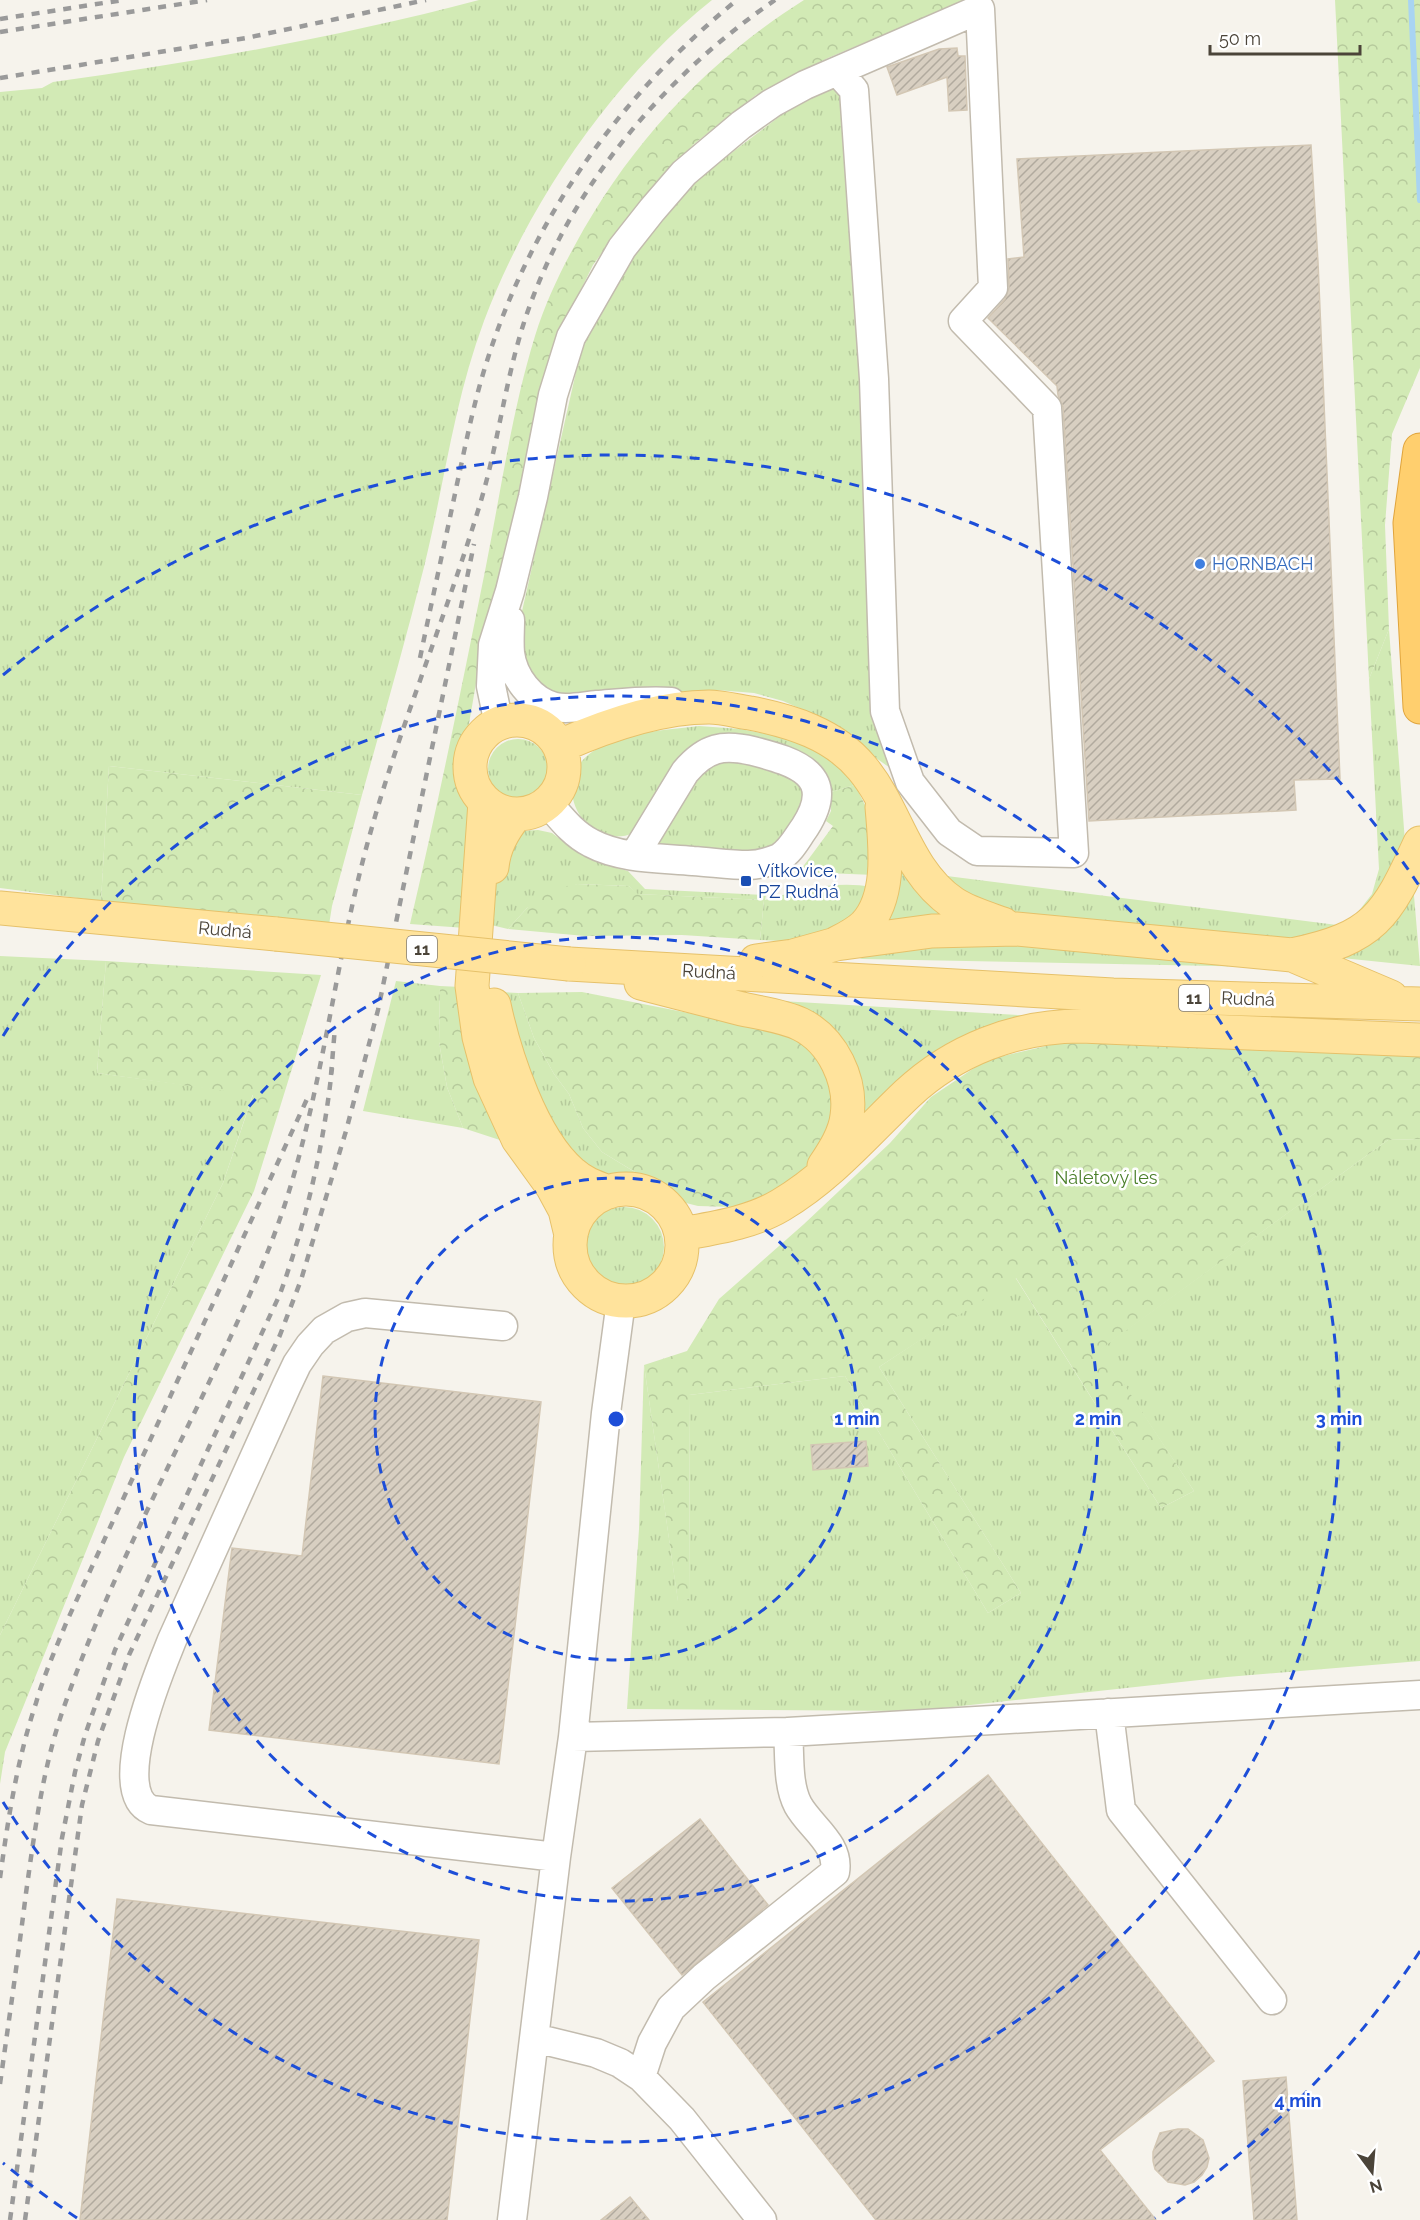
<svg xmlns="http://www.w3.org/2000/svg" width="1420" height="2220" font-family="Raleway,sans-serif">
<defs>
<pattern id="grass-tufts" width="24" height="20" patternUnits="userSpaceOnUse" patternTransform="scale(1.5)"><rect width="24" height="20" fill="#d2eab5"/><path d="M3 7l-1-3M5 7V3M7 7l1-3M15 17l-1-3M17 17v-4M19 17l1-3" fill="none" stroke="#b6ca9c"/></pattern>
<pattern id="forest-crowns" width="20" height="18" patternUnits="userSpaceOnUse" patternTransform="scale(1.5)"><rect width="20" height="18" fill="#d2eab5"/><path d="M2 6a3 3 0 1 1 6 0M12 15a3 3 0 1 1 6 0" fill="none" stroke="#b6ca9c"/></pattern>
<pattern id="building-hatch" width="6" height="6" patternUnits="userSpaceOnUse" patternTransform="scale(1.5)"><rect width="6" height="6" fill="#d8cfc1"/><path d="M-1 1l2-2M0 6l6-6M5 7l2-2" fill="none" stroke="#b1aa9e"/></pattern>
</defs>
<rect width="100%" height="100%" fill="#f6f3ec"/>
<path fill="url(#grass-tufts)" d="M479,0H712C612,80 529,202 484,321C454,401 444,486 424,567C405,643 383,719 362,795L109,766L101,901L0,888V92L42,88L53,82C197,62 339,37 479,0Z
M838,72L854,91L885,711L910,782L815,715L783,701L754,693L717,690L617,695H557L530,678L518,629L583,341L631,257L693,182Z
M1389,629L1405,842L1396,873L1360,920L1358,912L1372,894L1379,869L1369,679Z
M699,726L740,729L782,737L827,755L855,785L831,792L823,774L807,756L744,737L634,833C585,853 547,783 592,752C620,732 666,730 699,726Z
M488 769a30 30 0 1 1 60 0a30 30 0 1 1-60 0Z
M719,757L765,763L802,784L803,805L775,846L764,854L658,846L655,839L703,767Z
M538,830L552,833L572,848L603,864L628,871L645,889L766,895L765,900C799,890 836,880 872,887L849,927L799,942L760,940L764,900L637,894L629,886L577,884L527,908L508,929L491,925L497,860L520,831Z
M895,846L950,917L874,928Z
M939,875L1345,926L1299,942L1008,914L972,904Z
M1413,884L1420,966L1342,958Z
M966,938L1264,967L862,959L852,955Z
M0,956L106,961L97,1073L253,1094L223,1183L0,1635Z
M396,981L440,986L439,1042L447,1087L463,1128L363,1111Z
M500,992L518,993L534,1038L554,1074L569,1094L583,1128L602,1152L643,1177L597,1174L585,1169L538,1108Z
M764,1000L1035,1016L853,1137Z
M1420,1139V1661L1227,1677L916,1711L627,1709L639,1529L644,1365L678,1601L690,1598L689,1395L845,1376L988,1613L1021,1593L879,1367L1015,1277L1161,1508L1194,1491L1100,1349L1388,1140Z
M584 1247a40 40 0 1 1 80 0a40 40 0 1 1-80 0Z"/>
<path fill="url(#forest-crowns)" d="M804,0H966L828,58L756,95L694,144L636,206L593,265L558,336L480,660L460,776L467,800L475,811L465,928L410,924C438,805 462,685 486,566C501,490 512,411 535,336C545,304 559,274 575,245C629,145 707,61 804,0Z
M1335,0H1420V368L1392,434L1385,525L1389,629L1369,679Z
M109,766L362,795L332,906L329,925L101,901Z
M855,785L868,811L875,875L799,872L833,826L826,821L831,811V792Z
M577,884L629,886L638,894L764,900L760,940L682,935L585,936L508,929L527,908L552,889Z
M106,961L321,975L254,1191L124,1457L5,1752L0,1784V1635L223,1183L253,1095L97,1073Z
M440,986L461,987L509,1143L463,1128L447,1087L439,1042Z
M582,992L790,1033L825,1062L835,1113L811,1162L797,1175L768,1194L734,1207L698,1206L686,1203L602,1152L583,1128L569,1094L554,1074L534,1038L518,993Z
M1059,1043L1420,1047V1139L1388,1140L1101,1349L1194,1491L1161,1508L1016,1278L879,1367L1021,1593L988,1613L845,1376L689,1395L690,1598L678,1602L644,1365L687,1351L719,1299L804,1224L890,1143L931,1097L986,1060Z"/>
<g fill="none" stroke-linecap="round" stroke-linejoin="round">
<path stroke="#a9d4f2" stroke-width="6" d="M1411,0L1420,200"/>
</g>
<path fill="url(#building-hatch)" stroke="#d3c7b4" stroke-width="1.5" d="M957,48L958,56H965L967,110L949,111L947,77L897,95L887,67L939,49Z
M1311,145L1318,262L1340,779L1294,780L1296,810L1089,821L1063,407L1058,395L1057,386L988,318L1005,299L1009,288L1008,259L1024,257L1017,159Z
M323,1376L541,1402L499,1764L209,1730L232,1548L302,1556Z
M866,1441L868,1466L813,1470L811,1445Z
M988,1775L1214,2061L1100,2150L1156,2220H876L703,2002Z
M700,1819L768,1905L682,1975L612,1888Z
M117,1899L479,1940L447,2220H80Z
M1286,2077L1297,2220H1254L1243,2081Z
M1178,2129H1188L1203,2140L1209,2158L1207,2167L1202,2175L1194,2182L1185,2185L1168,2182L1155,2169L1153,2161V2152L1160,2133Z
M630,2197L649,2220H601Z"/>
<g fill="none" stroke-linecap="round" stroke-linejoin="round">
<g stroke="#c2bbae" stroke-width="31">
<path id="minor" d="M510,620C510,631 509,642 510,653C513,677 531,701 555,707C569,710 584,706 597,705C622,703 646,700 671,702
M499,724L491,686L493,645L510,591L533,497L553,395L571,337L622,248L652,210L684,173L741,125L772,103L805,85L980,9L993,288L963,321L1047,408L1074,853L977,851L949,832L910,782L885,711L874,379L854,90L838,72
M548,803C561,818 573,834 591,843C621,859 660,858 693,861C711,862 730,865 748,865C758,865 769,862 779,858C791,851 797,838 805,827C838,775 796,762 753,751C723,744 706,747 685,772L634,856
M503,1326L365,1313L347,1317L324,1330L310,1345L297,1364L287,1385L172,1640C160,1670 108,1792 151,1810L556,1857
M1109,1713L1121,1810L1272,2000
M573,1737L788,1732L1420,1695
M535,2038L596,2053L620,2063L641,2077L682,2119L762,2220
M641,2077L652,2043L671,2008L704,1977L835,1872C840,1844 810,1827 798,1805C787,1784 790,1754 788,1732
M512,2220L556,1857L573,1737L606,1413L621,1301"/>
</g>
<g stroke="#e6c16a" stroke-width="35">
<path id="major" d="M470 767a47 47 0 1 1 94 0a47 47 0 1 1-94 0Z
M560,746C605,726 659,707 709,707C722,707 736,711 750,713C791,721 834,734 862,768C897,810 906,871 953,903C968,913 986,918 1003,924
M485,802L472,986L479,1037L490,1078L518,1139L552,1186L565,1210L571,1235
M492,867C494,846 503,831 516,814
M0,908L276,934
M837,943C847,938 857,933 865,925C892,896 885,844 882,807
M1292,955C1374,938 1386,917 1420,843
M756,961L793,956L836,944L932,931L1016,929L1292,955L1391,997
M569,964L1113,995L1420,1004
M641,983C673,991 706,1000 738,1008C758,1013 781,1015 800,1024C833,1040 852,1081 847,1116C845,1134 834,1151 824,1166
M494,1005C505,1056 532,1139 572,1173C583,1183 595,1187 609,1192
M570 1245a56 56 0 1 1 112 0a56 56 0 1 1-112 0Z
M681,1234C714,1228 751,1223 781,1205C830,1176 866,1133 907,1094C954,1050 1016,1026 1081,1026L1420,1040"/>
</g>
<g stroke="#e0a43c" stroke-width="35">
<path id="highway" d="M1420,450L1410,523L1420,707"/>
</g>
<use href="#minor" stroke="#fff" stroke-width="28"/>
<use href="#major" stroke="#ffe39c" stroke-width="33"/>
<use href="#highway" stroke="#ffcf6e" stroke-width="33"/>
<path stroke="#9a9a9a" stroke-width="4.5" stroke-dasharray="8 8" stroke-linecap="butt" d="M0,19L123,0
M0,32L207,0
M0,78L246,38L426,0
M420,658C432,600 445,542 457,484C466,443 474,401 487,361C532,218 621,94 737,0
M331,1075L335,1027
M0,1878C8,1819 17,1760 36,1703C44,1675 56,1648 67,1621L307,1099
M0,2084C9,2020 18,1957 26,1893C35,1829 43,1765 65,1704C105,1590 162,1481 214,1372C240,1317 266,1262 285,1204C320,1096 333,982 360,872C391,746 443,627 480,504C500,438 506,370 530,305C575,181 667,74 775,0
M10,2220L62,1838L75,1772L85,1735L115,1650L280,1294C306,1222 324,1145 332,1068
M25,2220L82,1805L98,1741L129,1655L280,1335L301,1280L346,1131L378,1010L474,544"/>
<g stroke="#e6c16a" stroke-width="35" stroke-linecap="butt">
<path id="major-bridge" d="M276,934L569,964"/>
</g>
<use href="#major-bridge" stroke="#ffe39c" stroke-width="33"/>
</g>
<g fill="none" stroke="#1d4ed8" stroke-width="3" stroke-dasharray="10 8">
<circle cx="616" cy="1419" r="241"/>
<circle cx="616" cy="1419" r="482"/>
<path d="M3 1036A723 723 0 1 1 3 1802"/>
<path d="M1420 1951A964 964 0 0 1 1155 2218M77 2218A964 964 0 0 1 3 2163M3 675A964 964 0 0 1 1420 887"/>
</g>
<circle fill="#3f7fe0" stroke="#fff" stroke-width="2" cx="1200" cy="564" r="6"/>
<rect fill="#1a4fb4" stroke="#fff" stroke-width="2" x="740" y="875" width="12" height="12" rx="3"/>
<g text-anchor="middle" stroke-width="5" stroke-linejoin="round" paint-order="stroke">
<g fill="#fff" stroke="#817c74" stroke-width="1.5">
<rect x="407" y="936" width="30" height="26" rx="4.5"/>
<rect x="1179" y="985" width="30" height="26" rx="4.5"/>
</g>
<g font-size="16" font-weight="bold" fill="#4b4439">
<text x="422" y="955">11</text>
<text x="1194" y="1004">11</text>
</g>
<g font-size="18" fill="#366cbe" stroke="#fff" text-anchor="start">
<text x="1212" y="570">HORNBACH</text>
</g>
<g font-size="18" fill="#164399" stroke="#fff" text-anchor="start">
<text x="758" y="877">Vítkovice,<tspan x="758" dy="21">PZ Rudná</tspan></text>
</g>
<g font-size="18" fill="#4b4439" stroke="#fff">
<text transform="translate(225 930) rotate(5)" y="6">Rudná</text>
<text transform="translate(709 972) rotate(3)" y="6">Rudná</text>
<text transform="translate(1248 999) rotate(2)" y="6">Rudná</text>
</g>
<g font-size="18" fill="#4a7f2a" stroke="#fff">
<text x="1106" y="1184">Náletový les</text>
</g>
</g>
<circle cx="616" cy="1419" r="9" fill="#1d4ed8" stroke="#fff" stroke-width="3"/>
<g font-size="18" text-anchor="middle" font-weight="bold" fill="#1d4ed8" stroke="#fff" stroke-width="5" stroke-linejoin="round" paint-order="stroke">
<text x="857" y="1425">1 min</text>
<text x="1098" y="1425">2 min</text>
<text x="1339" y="1425">3 min</text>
<text x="1298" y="2107">4 min</text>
</g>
<g transform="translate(1372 2172) rotate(164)" stroke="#ffffff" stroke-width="4.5" paint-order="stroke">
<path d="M0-4.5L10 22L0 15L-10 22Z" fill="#4b4439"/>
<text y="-9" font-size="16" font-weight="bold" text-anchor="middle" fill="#4b4439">N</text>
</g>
<path d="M1210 45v9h150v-9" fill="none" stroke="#4b4439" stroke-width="3"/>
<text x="1219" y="45" font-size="18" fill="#4b4439" stroke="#ffffff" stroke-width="4.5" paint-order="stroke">50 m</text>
</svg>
